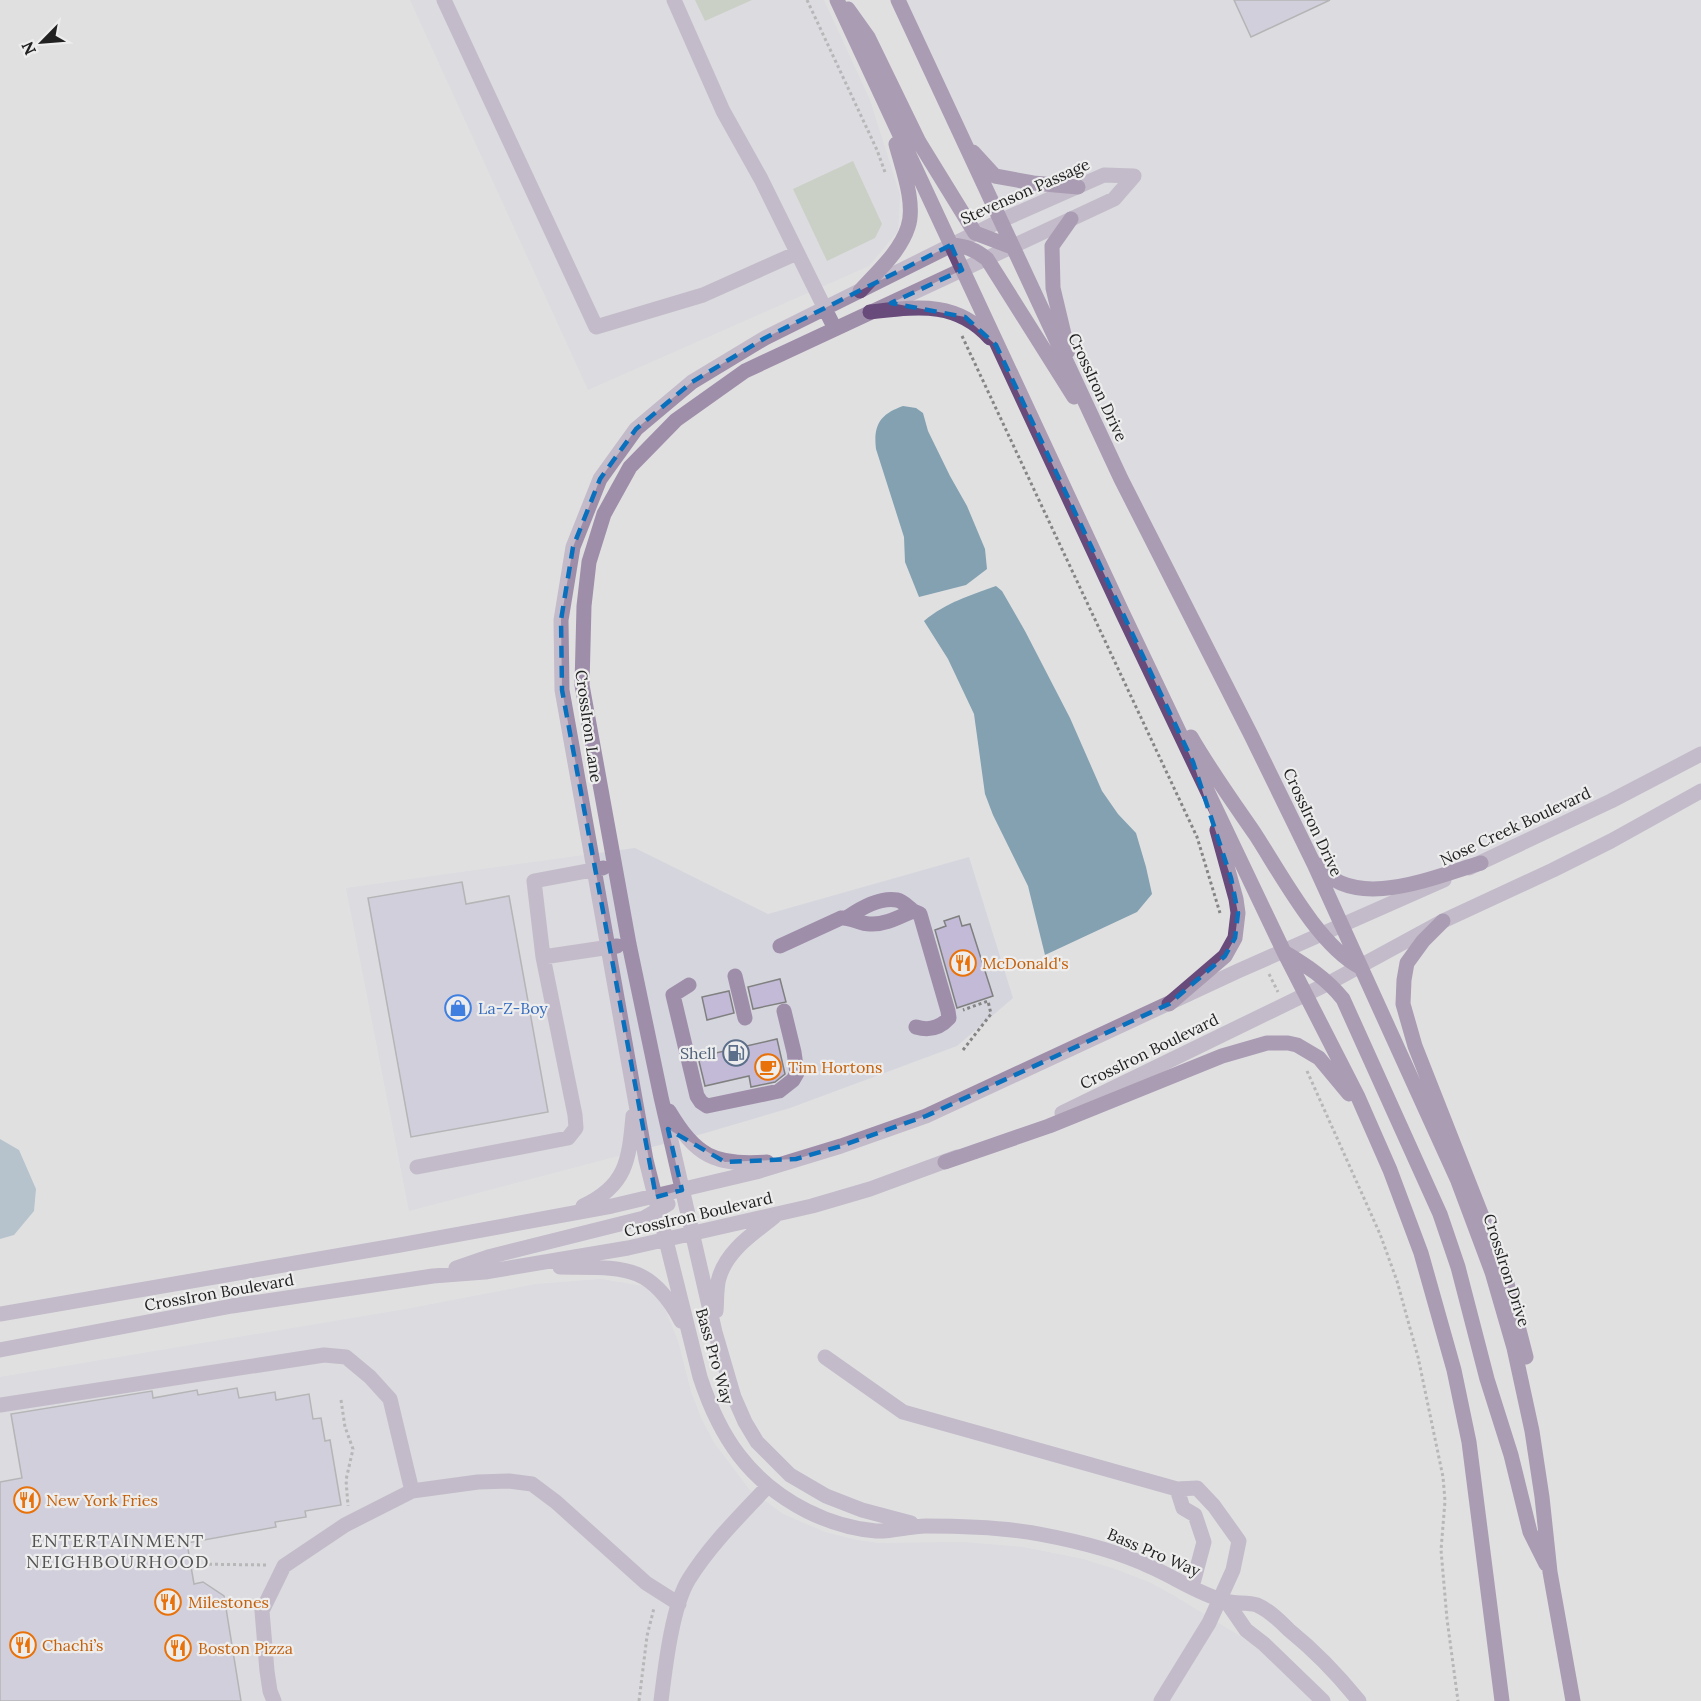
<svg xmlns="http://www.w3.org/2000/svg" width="1701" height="1701" font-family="Lora,serif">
<rect width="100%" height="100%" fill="#e0e0e1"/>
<path fill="#d5d5dd" d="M410,0H824L870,100L900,195L898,231L869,266L588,390Z
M898,0H1701V754L1340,925Z
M635,848L768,914L969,857L1013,998L957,1046L790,1108L702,1134L409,1211L346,888Z
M601,1279L643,1286L654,1293L663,1304L678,1341L691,1392L702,1420L715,1444L749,1489L783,1514L825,1532L857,1540L879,1543L963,1542L1023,1547L1083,1559L1118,1570L1151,1583L1173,1595L1258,1647L1319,1701H0V1377L406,1309L536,1284Z"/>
<path fill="#b0bda3" d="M695,0H752L705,21Z
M853,161L882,224L875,238L827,261L793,189Z"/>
<path fill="#83a1b1" d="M903,406L916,408L923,413L928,431L950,476L967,506L985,549L987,569L966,585L919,597L905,562L904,537L876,449C873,424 881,414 903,406Z
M996,586L1002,591L1025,631L1070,718L1102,791L1118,814L1136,833L1146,867L1152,894L1137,912L1045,955L1028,886L993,815L985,794L974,714L948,659L924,621C947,602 969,596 996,586Z
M0,1139L19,1150L36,1189L34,1211L14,1235L0,1239Z"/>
<path fill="#c2bad6" stroke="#808081" stroke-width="1.5" d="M1234,0H1330L1251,37Z
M462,882L466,904L509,896L548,1112L411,1137L368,898Z
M959,916L962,926L970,924L993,996L957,1008L935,930L946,926L944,921Z
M780,979L786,1002L753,1009L748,987Z
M729,991L734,1013L707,1020L702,997Z
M777,1039L785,1074L775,1082L751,1087L749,1076L705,1086L698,1057Z
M237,1388L239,1398L275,1392L276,1400L309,1394L313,1419L321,1418L325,1441L330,1440L341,1505L305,1511L306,1517L275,1522L276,1527L187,1543L194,1584L203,1582L224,1596L241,1701H0V1482L22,1478L11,1414L152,1391L153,1398L197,1390L198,1395Z"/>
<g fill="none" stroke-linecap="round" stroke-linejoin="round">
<path stroke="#858586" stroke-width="3" stroke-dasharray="3 3" stroke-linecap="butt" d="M807,0L877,150L886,175
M962,336L1197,837L1220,913
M1269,974L1278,992
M963,1050L991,1014L988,1001L963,1010
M1307,1071L1380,1234L1397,1281L1418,1357L1443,1477L1445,1501L1441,1550L1447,1619L1458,1701
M341,1400L345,1427L353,1449L346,1480L348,1506
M191,1564L267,1565
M639,1701L647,1636L654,1608"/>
<path stroke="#9f8eaa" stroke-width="15" d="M444,0L596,327L703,295L797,253
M674,0L723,111L761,179L835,329
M1134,176L1104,175L1000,221L765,338L692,382L636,429L600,479L573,547L561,620L562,690L646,1160L700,1377C720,1438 749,1481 807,1511C829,1522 851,1529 876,1531C892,1532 909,1526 926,1526C963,1526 1002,1527 1039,1534C1077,1541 1115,1550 1151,1567C1176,1578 1199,1594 1225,1601C1235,1604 1247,1602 1257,1605C1269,1610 1280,1621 1289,1630C1315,1651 1338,1675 1359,1701
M1469,868L1611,801L1701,754
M848,917C861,908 880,897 897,900C903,901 908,907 913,911
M780,946L841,918C852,917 859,924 870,924C885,925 899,917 913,911L920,914L948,1011L949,1018C940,1028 929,1031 916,1027
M543,957L617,946
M735,976L745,1018
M689,985L673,995L697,1096L701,1102L707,1106L779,1091L793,1080L797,1073L794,1052L784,1011
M669,1111C696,1156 714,1166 767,1162
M1062,1113L1329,983L1443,921L1553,870L1611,841L1701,791
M417,1167L568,1138L576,1128L575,1115L543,957L534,881L603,868
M583,1206C626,1186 629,1161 633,1116
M560,1267C621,1268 650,1262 681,1321
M456,1268L488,1257L644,1218L668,1204
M716,1311C717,1300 716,1288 719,1278C727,1250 753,1234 774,1217
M0,1314L400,1245L612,1206L756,1172L841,1146L926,1116L1238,971L1444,880
M0,1350L232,1306L433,1276L485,1272L628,1248L812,1206L870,1189L957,1157
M825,1357L903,1412L1177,1489
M0,1405L324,1355L346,1357L370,1377L390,1399L412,1491
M911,1523L862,1510L826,1496L790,1475L757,1442L745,1422L734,1397L715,1332L661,1097L629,944L582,685L584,606L589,562L604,514L630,467L676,420L745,371L1114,199L1134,176
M1226,1601L1246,1630L1264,1644L1323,1701
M274,1701L270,1691L267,1671L262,1611L284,1566L345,1525L412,1491L478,1482L509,1481L532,1484L556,1502L646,1583L679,1604
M661,1701C665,1669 672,1606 689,1579C710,1545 740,1516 767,1487
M1161,1701L1209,1623L1233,1570L1239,1541L1214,1506L1197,1488L1177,1489L1183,1508L1195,1515L1204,1542L1192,1587"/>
<path stroke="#684a7b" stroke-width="15" d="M837,0L1122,612L1284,952L1358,1097L1390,1170L1421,1253L1454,1370L1469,1442L1502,1701
M898,0L1121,479L1251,735L1314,864L1458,1181L1492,1272L1514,1348L1532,1431L1542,1497L1550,1572L1573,1701
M848,9L868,37L919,142L975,233L1012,247
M973,152L995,176L1033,183L1078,187
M951,245C965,246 975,249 987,259L1074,397
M860,291C877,272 900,252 908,227C916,204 902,167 896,144
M870,312C916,307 956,300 990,338
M1068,351L1053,288L1052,246L1071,219
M1191,737C1210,770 1233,802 1255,834C1281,874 1318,945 1360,967
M1318,865C1354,913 1436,876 1481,863
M1443,921L1423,941L1407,963L1404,980L1403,1004L1415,1046L1504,1272L1526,1357
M1284,952C1307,966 1326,978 1343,999L1440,1214L1458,1267L1487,1379L1511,1455L1530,1532L1546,1564
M1169,1004L1225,956L1235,938L1238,913L1236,899L1217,830
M945,1162L1049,1126L1222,1056L1267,1043H1288L1297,1045L1319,1058L1349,1094"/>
</g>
<path d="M0 0H1701V1701H0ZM951,245L962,270L891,303L965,317L996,345L1193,762L1231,878L1238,913L1235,938L1225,956L1169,1004L926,1116L841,1146L796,1159L725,1162L668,1129L682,1190L656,1197L562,690L561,620L573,547L600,479L636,429L692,382L765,338Z" fill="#e0e0e1" fill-opacity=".55" fill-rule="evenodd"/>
<path fill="none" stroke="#0870bc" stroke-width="4.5" stroke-dasharray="12 8" stroke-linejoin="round" d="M951,245L962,270L891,303L965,317L996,345L1193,762L1231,878L1238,913L1235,938L1225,956L1169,1004L926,1116L841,1146L796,1159L725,1162L668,1129L682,1190L656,1197L562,690L561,620L573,547L600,479L636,429L692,382L765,338Z"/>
<defs>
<g id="restaurant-ring" transform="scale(1.35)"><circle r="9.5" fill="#ededee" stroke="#e8710a" stroke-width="1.5"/><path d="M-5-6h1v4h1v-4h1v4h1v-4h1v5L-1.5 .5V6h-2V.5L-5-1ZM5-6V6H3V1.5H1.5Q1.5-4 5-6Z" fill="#e8710a"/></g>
<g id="shop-ring" transform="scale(1.35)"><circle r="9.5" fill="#ededee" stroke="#3f7fe0" stroke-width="1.5"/><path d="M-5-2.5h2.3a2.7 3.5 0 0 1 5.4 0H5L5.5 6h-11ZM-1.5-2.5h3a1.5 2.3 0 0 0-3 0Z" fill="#3f7fe0"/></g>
<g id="fuel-ring" transform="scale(1.35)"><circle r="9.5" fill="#ededee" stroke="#5c6f8a" stroke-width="1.5"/><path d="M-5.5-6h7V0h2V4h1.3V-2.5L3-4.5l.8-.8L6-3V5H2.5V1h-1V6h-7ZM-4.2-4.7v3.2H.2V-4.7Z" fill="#5c6f8a"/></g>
<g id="cafe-ring" transform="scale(1.35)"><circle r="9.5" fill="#ededee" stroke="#e8710a" stroke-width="1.5"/><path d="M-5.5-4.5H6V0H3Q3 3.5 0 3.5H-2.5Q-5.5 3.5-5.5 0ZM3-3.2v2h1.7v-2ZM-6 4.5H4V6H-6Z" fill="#e8710a"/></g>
</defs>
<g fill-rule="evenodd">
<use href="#restaurant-ring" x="963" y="963"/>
<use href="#shop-ring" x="458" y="1008"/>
<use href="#fuel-ring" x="736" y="1053"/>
<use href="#cafe-ring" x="768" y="1067"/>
<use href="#restaurant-ring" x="27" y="1500"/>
<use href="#restaurant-ring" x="168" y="1602"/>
<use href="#restaurant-ring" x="23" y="1645"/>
<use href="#restaurant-ring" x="178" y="1648"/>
</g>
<g text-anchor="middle" stroke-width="4.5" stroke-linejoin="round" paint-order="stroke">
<g font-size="16" fill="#212121" stroke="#ededee">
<text transform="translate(1025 191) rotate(-24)" y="6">Stevenson Passage</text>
<text transform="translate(1098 387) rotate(65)" y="6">CrossIron Drive</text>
<text transform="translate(589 726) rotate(82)" y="6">CrossIron Lane</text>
<text transform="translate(1313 822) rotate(65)" y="6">CrossIron Drive</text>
<text transform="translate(1515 826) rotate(-25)" y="6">Nose Creek Boulevard</text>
<text transform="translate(1149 1051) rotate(-26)" y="6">CrossIron Boulevard</text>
<text transform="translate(698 1214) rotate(-13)" y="6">CrossIron Boulevard</text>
<text transform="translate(1507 1270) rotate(72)" y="6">CrossIron Drive</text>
<text transform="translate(219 1292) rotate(-10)" y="6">CrossIron Boulevard</text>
<text transform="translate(715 1356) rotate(74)" y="6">Bass Pro Way</text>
<text transform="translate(1154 1552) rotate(23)" y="6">Bass Pro Way</text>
</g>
<g font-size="16" fill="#c56008" stroke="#ededee" text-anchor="start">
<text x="982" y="969">McDonald's</text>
<text x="788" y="1073">Tim Hortons</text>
<text x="46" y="1506">New York Fries</text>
<text x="188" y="1608">Milestones</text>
<text x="42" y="1651">Chachi’s</text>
<text x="198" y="1654">Boston Pizza</text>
</g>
<g font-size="16" fill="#366cbe" stroke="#ededee" text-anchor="start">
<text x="478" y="1014">La-Z-Boy</text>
</g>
<g font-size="16" fill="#4e5e75" stroke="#ededee" text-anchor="end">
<text x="716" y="1059">Shell</text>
</g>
<g font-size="18" letter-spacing="1.5" fill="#525253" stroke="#ededee">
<text x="118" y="1547">ENTERTAINMENT<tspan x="118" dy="21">NEIGHBOURHOOD</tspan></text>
</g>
</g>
<g transform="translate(42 42) rotate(245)" stroke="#ededee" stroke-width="4.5" paint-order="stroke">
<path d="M0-4.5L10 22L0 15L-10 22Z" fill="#212121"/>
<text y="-9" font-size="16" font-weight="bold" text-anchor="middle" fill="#212121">N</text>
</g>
</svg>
